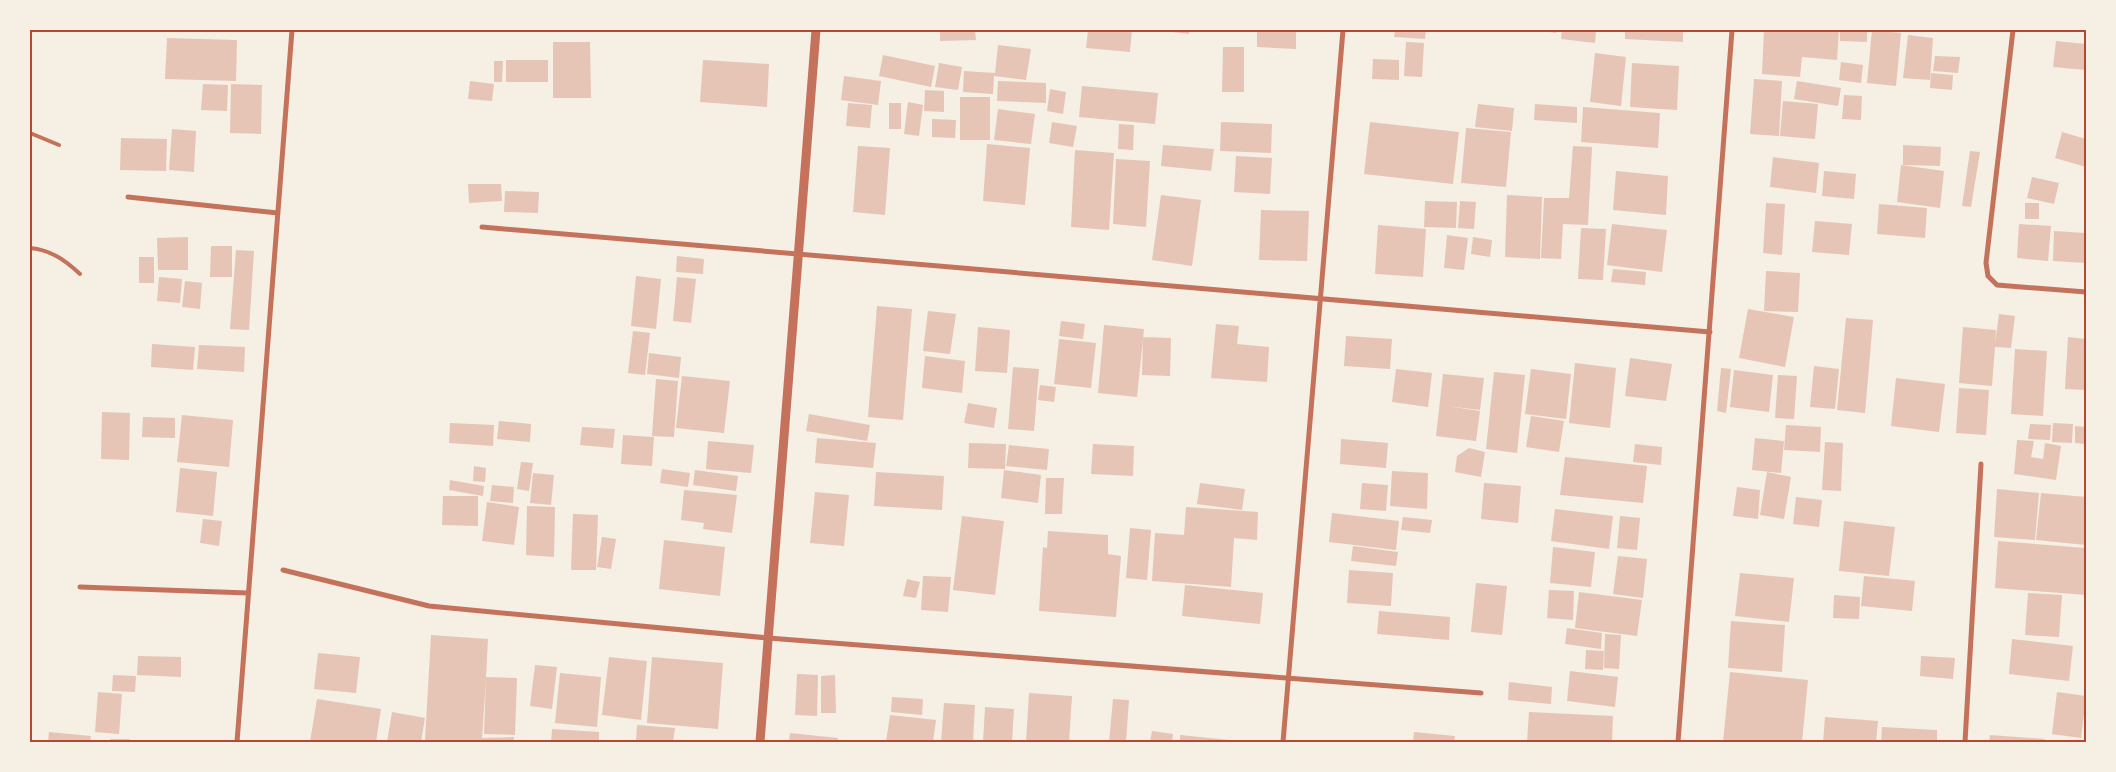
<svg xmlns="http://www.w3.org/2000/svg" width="2116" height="772" font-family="'Source Serif 4',serif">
<rect width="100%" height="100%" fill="#f6efe4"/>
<path fill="#e6c5b7" d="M247,30H261L260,32L247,31Z
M940,30H975L976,40L940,41Z
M1088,30H1132L1130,52L1086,48Z
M1173,30H1189V34L1172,32Z
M1257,30H1296V49L1257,47Z
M1395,30H1426L1425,39L1394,37Z
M1537,30H1556V33Z
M1562,30H1596L1595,43L1561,39Z
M1625,30H1683V42L1625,39Z
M1764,30H1839L1837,60L1802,57L1800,77L1762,74Z
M1840,30L1867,31V42L1840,41Z
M1872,30L1901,33L1896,86L1867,83Z
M1908,35L1933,38L1930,80L1903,78Z
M167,38L237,40L236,81L165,79Z
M2056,41L2086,44V70L2053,67Z
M553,42H590L591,98H553Z
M1406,42L1424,43L1422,77L1404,76Z
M998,45L1031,49L1026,80L994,76L993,94L963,92L964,71L995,73Z
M1223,47H1244V92H1222Z
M1595,53L1626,57L1621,106L1590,102Z
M883,55L935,66L931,87L879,76Z
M1935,56L1960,57L1958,73L1933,71Z
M1373,59L1399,60V80L1372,79Z
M506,60H548V82H506Z
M703,60L769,64L767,107L700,102Z
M494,61H503L502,82H494Z
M1841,62L1863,65L1861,83L1839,80Z
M939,63L962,67L958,90L935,87Z
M1632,63L1679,66L1677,110L1630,107Z
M1931,73L1953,75L1952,90L1930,88Z
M844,76L881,81L878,105L841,100Z
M1754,79L1782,81L1779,136L1750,134Z
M470,81L494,84L492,101L468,99Z
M998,81L1046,83V103L997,101Z
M1797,81L1841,88L1838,106L1794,99Z
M203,84L228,85L227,111L201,110Z
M231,84L262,85L261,134L230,133Z
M1082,86L1158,93L1155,124L1079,117Z
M1050,89L1066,92L1063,114L1047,111Z
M925,90L944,91V112L924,111Z
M1844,95L1862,96L1861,120L1842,119Z
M960,97H990V140H960Z
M1783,101L1818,104L1815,139L1780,136Z
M908,102L923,105L919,136L904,134Z
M848,103L872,105L870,128L846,126Z
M889,103H901V129H889Z
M1478,104L1514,108L1512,131L1475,127Z
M1535,104L1577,107V123L1534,120Z
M1583,107L1660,113L1658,148L1581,142Z
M998,109L1035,114L1031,144L994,140Z
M932,119L956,120L955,138L932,137Z
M1052,122L1077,126L1073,147L1049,143Z
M1221,122L1272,124L1271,153L1220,151Z
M1370,122L1459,132L1453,184L1364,174Z
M1119,124L1134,125L1133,150L1118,149Z
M1466,128L1511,132L1506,187L1461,183Z
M172,129L196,131L194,172L169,170Z
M2062,132L2086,139V167L2055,158Z
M121,138L167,139L166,171L120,170Z
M987,144L1030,148L1025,205L983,201Z
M1163,145L1214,149L1211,171L1161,166Z
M1903,145L1941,147L1940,166L1903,165Z
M858,146L890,148L885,215L853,212Z
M1573,146L1592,147L1588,225L1563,224L1561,259L1541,258L1544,198H1569Z
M1075,150L1114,153L1109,230L1071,227Z
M1970,151L1980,152L1971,207L1962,206Z
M1236,156L1272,158L1270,194L1234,192Z
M1773,157L1819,163L1816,193L1770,187Z
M1116,159L1150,161L1146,227L1113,224Z
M1901,165L1944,171L1940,208L1897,202Z
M1616,171L1668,176L1666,215L1613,210Z
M1824,171L1856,174L1854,199L1822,196Z
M2032,177L2059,183L2054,204L2027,198Z
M468,184H501L502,201L469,203Z
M505,191L539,192L538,213L504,212Z
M1161,195L1201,200L1192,266L1152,260Z
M1507,195L1542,197L1540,259L1505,257Z
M1425,201L1457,202L1456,228L1424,227Z
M1460,201L1476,202L1474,229L1458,228Z
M1766,203L1785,204L1782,255L1763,253Z
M2025,203H2039V219H2025Z
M1879,204L1927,208L1925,238L1877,234Z
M1261,210L1309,211L1307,261L1259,260Z
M1815,221L1852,224L1849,255L1812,252Z
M1612,224L1667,230L1662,272L1607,265Z
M2019,224L2051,226L2048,261L2017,258Z
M1378,225L1426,229L1423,277L1375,274Z
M1581,228L1606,229L1603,280L1578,279Z
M2054,231L2086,233V263L2053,261Z
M1447,235L1468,238L1464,270L1444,268Z
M188,237V270H158L157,238Z
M1473,237L1492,240L1490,257L1471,254Z
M211,246H232V277H210Z
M236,250L254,251L249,330L230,329Z
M677,256L704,259L703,274L676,272Z
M139,257H154V283H139Z
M1613,269L1646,272L1645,285L1611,282Z
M1766,271L1800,273L1798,312L1764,311Z
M636,276L661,279L656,329L631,326Z
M159,277L182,279L180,303L157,301Z
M677,277L696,279L691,323L673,321Z
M185,281L202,283L200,309L182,307Z
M877,306L912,309L903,420L868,417Z
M1748,309L1794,317L1785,367L1739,358Z
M928,311L956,314L950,354L923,351Z
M1999,314L2015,316L2011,348L1995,347L1992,386L1959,383L1963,327L1996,330L1995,344Z
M1846,318L1873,320L1865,413L1837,410Z
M1061,321L1085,324L1083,339L1059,336Z
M1216,324L1239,326L1237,344L1269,347L1267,382L1211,378Z
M1104,325L1144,329L1137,397L1098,393Z
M978,327L1010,330L1007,373L975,371Z
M633,331L650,333L645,375L628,373Z
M1346,336L1392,339L1390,369L1344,366Z
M1143,337L1171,338L1170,376L1142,375Z
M2068,337L2086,339V390L2065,389Z
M1059,339L1096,343L1091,388L1054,384Z
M152,344L195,347L193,370L151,367Z
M199,345L245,347L244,372L197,369Z
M2015,349L2047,351L2043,416L2011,414Z
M649,353L681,357L679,378L647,374Z
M925,356L965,361L962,393L922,388Z
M1630,358L1672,364L1666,401L1625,396Z
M1575,363L1616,368L1610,428L1569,423Z
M1814,366L1839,369L1835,409L1810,407Z
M1013,367L1039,369L1034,431L1008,429Z
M1721,368L1731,369L1726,413L1717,411Z
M1396,369L1432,373L1428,407L1392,402Z
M1531,369L1571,374L1566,419L1525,414Z
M1734,370L1773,375L1769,412L1730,407Z
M1494,372L1525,375L1517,453L1486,449Z
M1443,374L1484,378L1480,410L1446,406L1480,411L1476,441L1436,436Z
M1778,375L1797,376L1794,419L1775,418Z
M682,376L730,381L724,433L676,428Z
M1896,378L1945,384L1939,432L1891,426Z
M656,379L678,381L674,437L652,436Z
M1040,385L1056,387L1054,402L1038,400Z
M1959,388L1989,390L1986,435L1956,433Z
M968,403L997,408L994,428L964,423Z
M102,412L130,413L129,460L101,459Z
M809,414L870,425L867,441L806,431Z
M182,415L233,420L229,467L177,462Z
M1531,416L1564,421L1559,452L1526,447Z
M143,417L175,418V438L142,437Z
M499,421L531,424L530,442L497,439Z
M450,423L494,425L493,446L449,443Z
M2053,423L2073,424L2072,443L2052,442Z
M2030,424L2051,425L2050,440L2028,439Z
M1786,425L1821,427L1820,452L1784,450Z
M2075,426L2086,427V444L2075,443Z
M582,427L615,429L613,448L580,445Z
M623,435L654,437L652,466L621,464Z
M817,438L876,443L873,468L815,463Z
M1755,438L1784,441L1781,473L1752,470Z
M1341,439L1388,443L1386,468L1340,464Z
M2017,440L2034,441L2031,457L2043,459L2045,443L2061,446L2056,480L2014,474Z
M708,441L754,445L751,473L706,469Z
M1825,442L1843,443L1841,491L1822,490Z
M969,443L1006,444L1005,469L968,468Z
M1093,444L1134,446L1133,476L1091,474Z
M1635,444L1662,447L1661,465L1633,462Z
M1009,445L1049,449L1047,470L1006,466Z
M1469,448L1485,452L1481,477L1455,472L1457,456Z
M1565,457L1647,466L1643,503L1560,495Z
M521,462L533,463L529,491L517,489Z
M474,466L486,468L485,482L473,481Z
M180,468L217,472L213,516L176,512Z
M662,469L690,473L688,487L660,483Z
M695,470L738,476L736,491L693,485Z
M1004,470L1041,475L1038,503L1001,498Z
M1392,471L1428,473L1427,509L1390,506Z
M876,472L944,476L942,510L874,506Z
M1767,472L1791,477L1784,519L1760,515Z
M533,473L554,475L551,505L530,503Z
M1046,478H1064L1062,514H1045Z
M450,480L484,486L483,496L449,490Z
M1200,483L1245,489L1242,510L1197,504Z
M1362,483L1388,485L1386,511L1360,509Z
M1484,483L1521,486L1518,523L1481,519Z
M492,485L514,487L513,503L490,501Z
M1737,487L1760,490L1758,519L1733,516Z
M1997,489L2039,493L2035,540L1994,537Z
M684,490L737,495L732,533L703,529L704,523L681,520Z
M815,492L849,495L844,546L810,543Z
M2041,493L2086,497V545L2036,540Z
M443,496H478V526L442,525Z
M1796,497L1822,500L1819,527L1793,524Z
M487,502L519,507L514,545L482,541Z
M527,506L555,507L554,557L526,555Z
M1186,507L1258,512L1257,540L1234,538L1231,587L1152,581L1155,533L1184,535Z
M1555,509L1613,516L1609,549L1551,541Z
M1332,513L1399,521L1396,550L1329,542Z
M573,514L598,515L596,570H571Z
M962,516L1004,521L995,595L953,590Z
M1620,516L1640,518L1637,550L1617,548Z
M1403,517L1432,520L1430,533L1401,530Z
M203,519L222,521L219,546L200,543Z
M1844,521L1895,527L1889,576L1839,571Z
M1130,528L1151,530L1147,580L1126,578Z
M1048,531L1108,535V554L1121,556L1116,617L1039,611L1043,547L1047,548Z
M602,537L616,539L611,569L597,567Z
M664,540L725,547L720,596L659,589Z
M1998,541L2086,548V595L1995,588Z
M1353,546L1398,552L1396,566L1351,561Z
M1553,547L1595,552L1591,587L1550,583Z
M1618,556L1647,559L1643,598L1613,594Z
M1349,570L1393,573L1391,606L1347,603Z
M1740,573L1794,578L1789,622L1735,616Z
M923,576L951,577L948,612L921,610Z
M1864,576L1915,581L1912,611L1861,606Z
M907,579L920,582L916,598L903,596Z
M1476,583L1507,586L1502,635L1471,632Z
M1185,585L1263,593L1260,624L1182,616Z
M1549,590L1574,591L1573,620L1547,618Z
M1579,592L1642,600L1637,636L1575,628Z
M2028,593L2062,595L2059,637L2025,635Z
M1834,595L1860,597L1859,619L1833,618Z
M1379,611L1450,617L1449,640L1377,634Z
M1731,621L1785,625L1782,672L1728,668Z
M1567,628L1602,633L1601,649L1565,644Z
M1605,634L1621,635L1619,669L1604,668Z
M431,635L488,639L486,677L517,678L515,735L484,734L486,679L482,738L514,737V742L425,740Z
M2012,639L2073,646L2069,681L2009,674Z
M1586,650L1604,651L1603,670L1585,669Z
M318,653L360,657L356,693L314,689Z
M138,656L181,657V677L137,675Z
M1921,656L1955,658L1953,679L1920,676Z
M609,657L647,661L641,720L602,715Z
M652,657L723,663L718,729L647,723Z
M535,665L557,667L552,709L530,706Z
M1570,671L1618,677L1615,707L1567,701Z
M1730,672L1808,680L1802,742H1723Z
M560,673L601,677L597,727L555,723Z
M797,674L818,675L817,716L795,715Z
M113,675L136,676L135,692L112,691Z
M835,675L836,713H821V676Z
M1509,682L1552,687L1551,704L1508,700Z
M98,692L122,694L119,734L95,732Z
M2057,692L2086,696L2081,738L2052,734Z
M1029,693L1072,696L1069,742H1026Z
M892,697L923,699L922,715L891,712Z
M317,699L381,709L376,742H310Z
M1113,699L1129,700L1126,742H1109Z
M944,703L975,705L973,742H941Z
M985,707L1014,709L1012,742H983Z
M392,712L425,718L421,742H387Z
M1529,712L1613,716L1612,742H1527Z
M890,715L936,720L933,742H886Z
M1825,717L1878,721L1876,742H1823Z
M637,725L675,728L673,742H636Z
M1882,727L1937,730V742H1881Z
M552,729L599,732V742H551Z
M1152,731L1173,734L1172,742H1150Z
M49,732L91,736L90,742H48Z
M1414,732L1455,736L1454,742H1413Z
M790,733L838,738L837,742H789Z
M1180,735L1240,741V742H1180Z
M1990,735L2045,739V742H1989Z
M110,739H130L129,742H110Z"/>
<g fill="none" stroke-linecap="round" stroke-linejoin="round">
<path stroke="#c5725c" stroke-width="4" d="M30,133L59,145
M30,248C51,250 65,260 80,274"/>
<path stroke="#c5725c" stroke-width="5" d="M2013,30L1986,263L1988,276L1997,285L2086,292
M128,197L278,213
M482,227L1710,332
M283,570L429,606L768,638L1481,693
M80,587L248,593
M237,742L292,30
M1283,742L1343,30
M1678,742L1732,30
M1965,742L1981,464"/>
<path stroke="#c5725c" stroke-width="9" d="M760,742L816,30"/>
</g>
<rect width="2116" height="772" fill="none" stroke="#f6efe4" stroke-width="62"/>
<rect x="31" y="31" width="2054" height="710" fill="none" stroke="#b5482f" stroke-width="2"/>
</svg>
